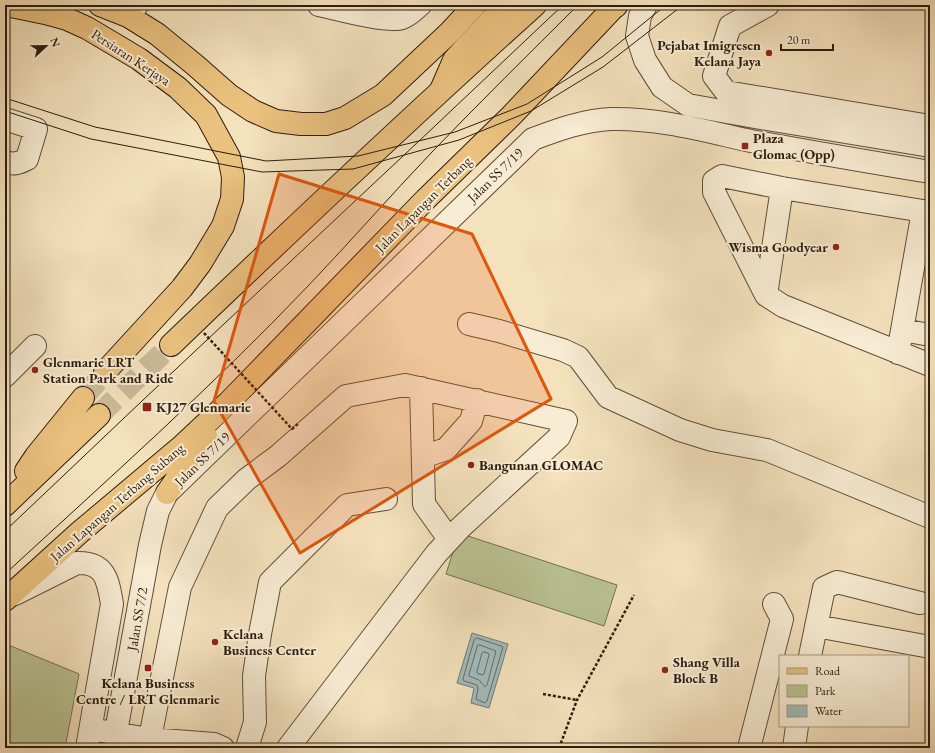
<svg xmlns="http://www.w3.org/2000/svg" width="935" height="753" font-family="'EB Garamond',serif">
<rect width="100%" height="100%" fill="#f4e2bd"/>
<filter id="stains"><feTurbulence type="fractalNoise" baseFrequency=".005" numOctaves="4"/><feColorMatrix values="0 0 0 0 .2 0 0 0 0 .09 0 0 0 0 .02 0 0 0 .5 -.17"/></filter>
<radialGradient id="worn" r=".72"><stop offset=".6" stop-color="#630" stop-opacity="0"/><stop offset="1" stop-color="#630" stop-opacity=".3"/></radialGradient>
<path fill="#bac392" stroke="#747050" d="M459,533L617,585L604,626L446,574Z
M6,644L79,674L65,748H5V645Z"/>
<path fill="#a1bbbc" stroke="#737b76" d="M472,633L508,644L489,708L471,703L474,688L457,683Z"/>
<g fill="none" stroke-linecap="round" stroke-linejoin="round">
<path stroke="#676c65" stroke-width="1" d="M477,638L501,646L503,647L487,701L485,703L476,699L478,689L477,685L464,681L463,679L474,640Z
M478,645H480L496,651L487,685L485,687L479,680L469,676Z
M484,652L488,653L489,655L484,674L482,675L477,673V671L482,653Z"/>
<path stroke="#ccba9a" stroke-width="22" stroke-dasharray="22 11" stroke-linecap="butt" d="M83,398L105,372
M99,415L171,345"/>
<g stroke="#5f4e3a" stroke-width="24">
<path id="minor" d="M319,5C337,9 387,23 402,18C410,15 414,10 420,5
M646,5L640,16L637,36L645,60L662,87L688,105L749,116L930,146
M768,5L730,26L714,76L726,92L930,126
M128,16L137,5
M5,119L36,129L27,159C19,163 14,165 5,162
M923,211L782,188L722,176L714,181V192L766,295L783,306L930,365
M766,295L782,188
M469,324L499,331L563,350L578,357L608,397L680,430L712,440L767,450L930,517
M902,330L930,335
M898,353L923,211L930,212
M5,376L35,346
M421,388L424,504L449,539
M423,457L446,449L471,421L477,400
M15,594L77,563C106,562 108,581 112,604L87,748
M816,626L930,647
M810,656L824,588L837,582L920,603
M102,731L149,739L214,744L223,748
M113,748L150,545L158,511L167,493L533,139C557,130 584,120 611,119C659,118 705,131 751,141C811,152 870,162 930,172
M148,748L180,587L217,508L247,479L278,456L346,396L405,385L566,421L559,437L460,528L436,554L288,748
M247,748L255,722L254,676L260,634L270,582L347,505L386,499
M749,748L782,619L774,604
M794,748L797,726"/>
</g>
<g stroke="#2d1c0e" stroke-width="24">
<path id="major" d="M6,5L45,13L67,19L87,28L139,59L178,88L206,115L229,157L233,177L232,199L223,226L200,264L182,288L105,372
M100,5L128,16L157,34L195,65L229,95L253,111L276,121L301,124H326L345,118L383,95L450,32L475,5
M171,345C291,230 412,116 535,5
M26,471L36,456L83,398
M167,493L206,436
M5,505L99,415
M5,600L80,532L181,447L229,402L426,199L512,115L616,5"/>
</g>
<g stroke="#2d1c0e" stroke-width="24">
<path id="highway" d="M616,6V5
M441,90L454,60L505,5"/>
</g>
<path stroke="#2d1c0e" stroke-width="2.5" stroke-dasharray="3 2" stroke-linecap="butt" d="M543,694L577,700
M559,748L577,700L634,595"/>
<use href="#minor" stroke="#f8ecd4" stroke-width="22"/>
<use href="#major" stroke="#eac17e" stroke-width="22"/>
<use href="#highway" stroke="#eac17e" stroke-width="22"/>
<path stroke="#2d1c0e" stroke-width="1" d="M5,98L95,127L266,161L358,156L455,132L527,104L602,57L666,5
M5,111L91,139L262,172L353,169L459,140L531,111L603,67L683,5
M5,531C190,354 378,181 563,5
M5,574C107,480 212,387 308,286C350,242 390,196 432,152C480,102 529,54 578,5"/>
<path stroke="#2d1c0e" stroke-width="2.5" stroke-dasharray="3 2" stroke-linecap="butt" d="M204,333L292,429L299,423"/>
</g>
<path fill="#df560c" fill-opacity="0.2" stroke="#df560c" stroke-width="3" stroke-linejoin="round" d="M279,174L472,234L551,399L300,553L214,401Z"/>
<g fill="#8f2418" stroke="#f8ecd4" stroke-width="1.5">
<circle cx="769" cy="53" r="4"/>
<rect x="741" y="142" width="8" height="8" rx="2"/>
<circle cx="836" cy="247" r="4"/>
<circle cx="35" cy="370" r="4"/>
<rect x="142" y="402" width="10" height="10" rx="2"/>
<circle cx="471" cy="465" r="4"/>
<circle cx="215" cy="642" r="4"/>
<rect x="144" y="664" width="8" height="8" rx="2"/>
<circle cx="665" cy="670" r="4"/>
</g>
<g text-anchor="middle" stroke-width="4" stroke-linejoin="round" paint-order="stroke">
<g font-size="14" font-weight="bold" fill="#2d1c0e" stroke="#f8ecd4" text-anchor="start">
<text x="761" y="50" text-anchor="end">Pejabat Imigresen<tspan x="761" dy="16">Kelana Jaya</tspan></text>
<text x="753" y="143">Plaza<tspan x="753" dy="16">Glomac (Opp)</tspan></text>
<text x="828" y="252" text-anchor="end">Wisma Goodyear</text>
<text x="43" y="367">Glenmarie LRT<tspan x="43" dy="16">Station Park and Ride</tspan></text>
<text x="156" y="412">KJ27 Glenmarie</text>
<text x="479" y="470">Bangunan GLOMAC</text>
<text x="223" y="639">Kelana<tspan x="223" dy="16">Business Center</tspan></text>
<text x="673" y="667">Shang Villa<tspan x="673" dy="16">Block B</tspan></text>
<text x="148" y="688" text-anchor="middle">Kelana Business<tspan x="148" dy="16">Centre / LRT Glenmarie</tspan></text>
</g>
<g font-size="14" fill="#2d1c0e" stroke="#f8ecd4">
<text transform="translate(131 57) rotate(33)" y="5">Persiaran Kerjaya</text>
<text transform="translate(495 175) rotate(-44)" y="5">Jalan SS 7/19</text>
<text transform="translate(423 204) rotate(-45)" y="5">Jalan Lapangan Terbang</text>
<text transform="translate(202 459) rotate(-44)" y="5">Jalan SS 7/19</text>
<text transform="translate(117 502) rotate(-41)" y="5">Jalan Lapangan Terbang Subang</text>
<text transform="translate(137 619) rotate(-80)" y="5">Jalan SS 7/2</text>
</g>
</g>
<rect width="935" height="753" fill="none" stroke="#f4e2bd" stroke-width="20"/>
<rect x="6" y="6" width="923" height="741" fill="none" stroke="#2d1c0e" stroke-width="2"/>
<rect x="10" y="10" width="915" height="733" fill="none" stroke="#2d1c0e"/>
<rect x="779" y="655" width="130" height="72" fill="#f8ecd4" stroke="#a79985"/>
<rect x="787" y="668" width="20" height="6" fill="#eac17e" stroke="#a79985"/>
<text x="815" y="675" font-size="12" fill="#2d1c0e">Road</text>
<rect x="787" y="685" width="20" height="12" fill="#bac392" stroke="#a79985"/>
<text x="815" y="695" font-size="12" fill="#2d1c0e">Park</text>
<rect x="787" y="705" width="20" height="12" fill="#a1bbbc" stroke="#a79985"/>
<text x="815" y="715" font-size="12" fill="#2d1c0e">Water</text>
<g transform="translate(46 46) rotate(68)" stroke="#f8ecd4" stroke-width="3" paint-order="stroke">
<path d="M0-3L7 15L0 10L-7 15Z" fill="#2d1c0e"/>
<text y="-6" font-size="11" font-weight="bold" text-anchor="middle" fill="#2d1c0e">N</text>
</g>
<path d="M781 44v6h52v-6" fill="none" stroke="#2d1c0e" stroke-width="2"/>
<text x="787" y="44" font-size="12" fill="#2d1c0e" stroke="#f8ecd4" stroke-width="3" paint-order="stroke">20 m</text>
<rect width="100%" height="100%" filter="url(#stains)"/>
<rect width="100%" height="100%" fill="url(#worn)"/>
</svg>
